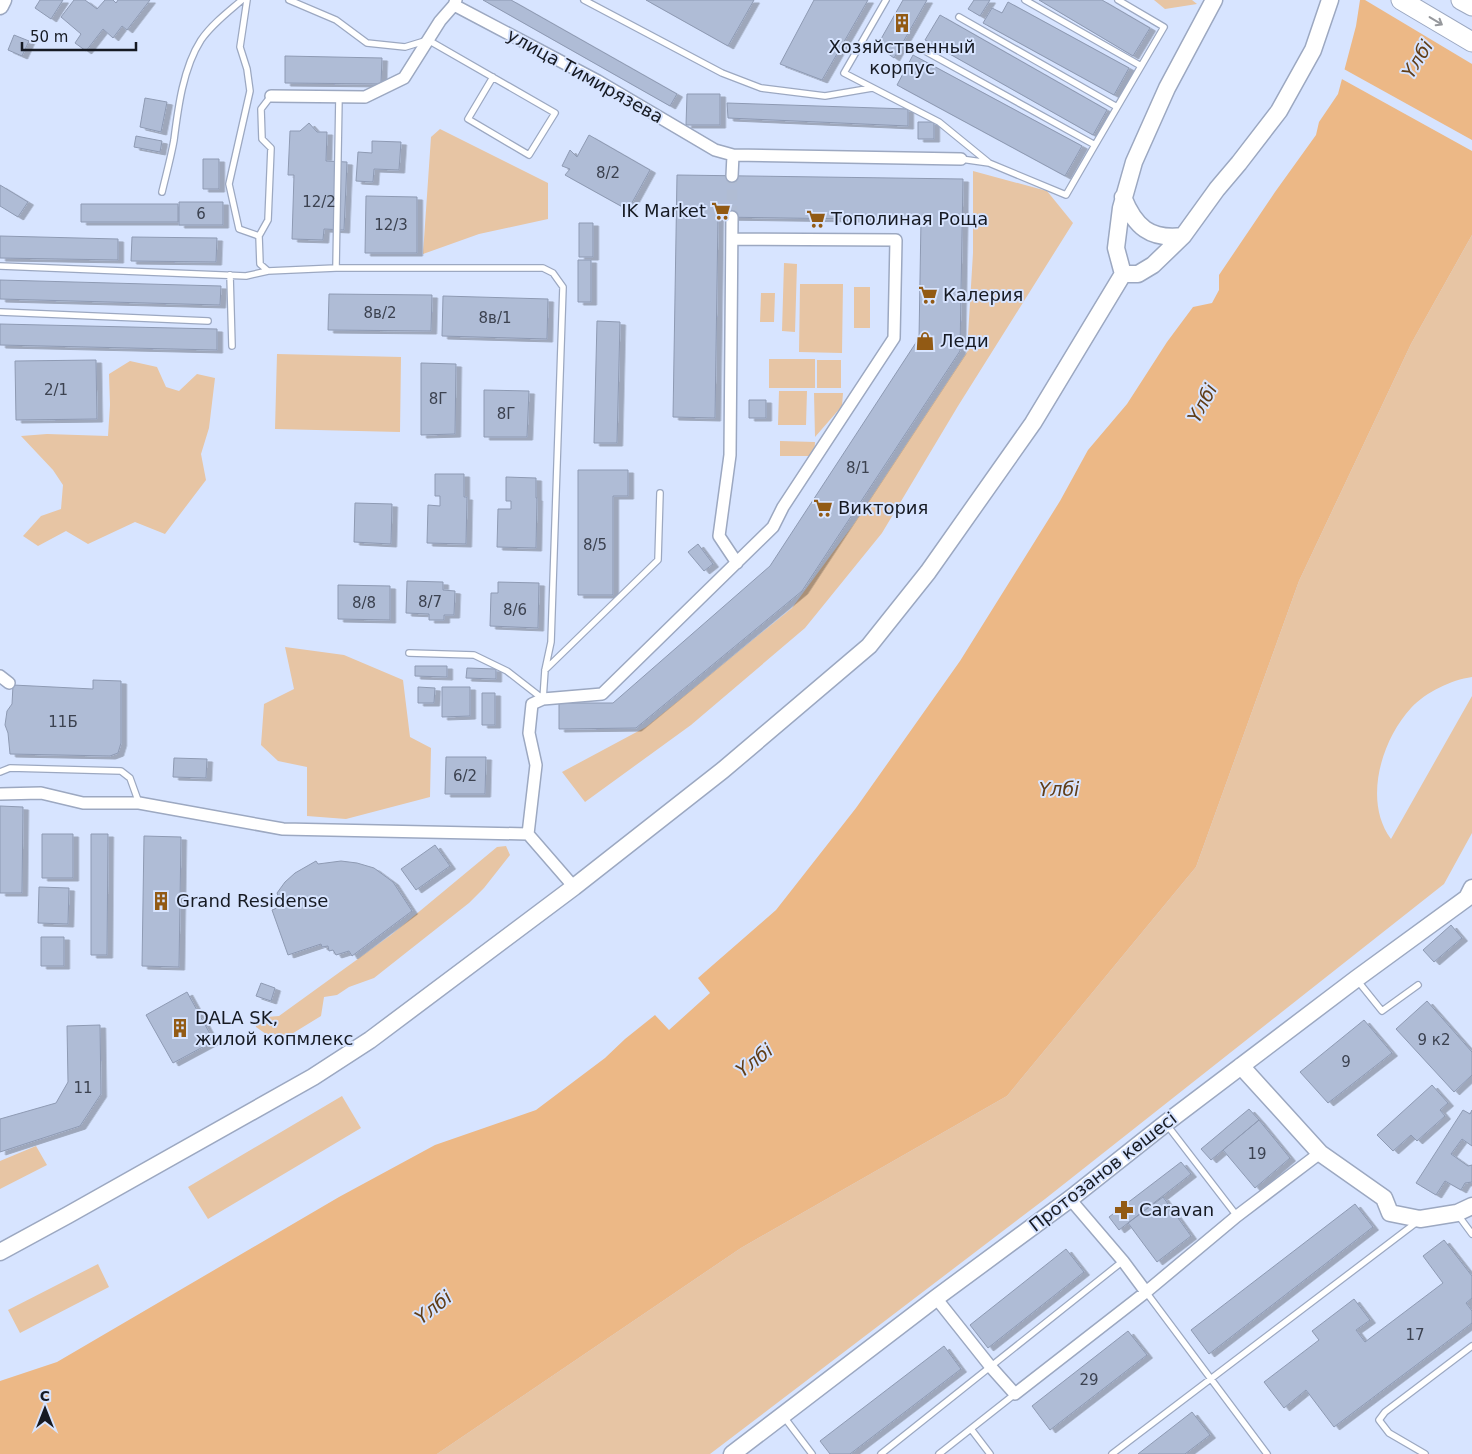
<svg xmlns="http://www.w3.org/2000/svg" width="1472" height="1454" font-family="'DejaVu Sans',sans-serif">
<defs>
<filter id="shadow"><feDropShadow dx="5.5" dy="3" stdDeviation="0" flood-color="#0004"/></filter>
</defs>
<rect width="100%" height="100%" fill="#d7e4ff"/>
<path fill="#e7c5a4" d="M1154,0H1192L1197,4L1165,9Z
M440,129L548,183V219L479,234L423,254L431,137Z
M973,171L1047,191L1073,223L958,406L882,533L805,628L691,725L585,802L562,772L646,727L792,608L853,525L967,352L973,253Z
M1472,235V677C1451,680 1426,692 1411,708C1381,741 1363,801 1391,839L1472,696V833L1444,884L1045,1199L710,1454H437L741,1248L1007,1096L1196,867L1299,581L1411,344Z
M784,263L797,264L795,332L782,331Z
M800,284H843L842,353L799,352Z
M854,287H870V328H854Z
M761,293H775L774,322H760Z
M277,354L401,357L400,432L275,429Z
M769,359H815V388H769Z
M817,360H841V388H817Z
M130,361L157,367L166,387L179,391L197,374L215,378L209,428L201,454L206,480L165,534L135,522L88,544L66,531L38,546L23,536L41,516L61,509L63,485L53,470L21,436L47,434L108,436L110,405L109,374Z
M779,391H807L806,425H778Z
M814,393H843L842,406L815,437Z
M780,441L815,442L814,456H780Z
M285,647L344,655L403,680L410,737L431,748L430,797L346,819L307,816V767L278,761L261,745L264,704L294,689Z
M506,846L510,855L484,888L469,903L374,978L349,987L337,995L324,997L321,1016L290,1035L266,1034L256,1027L254,1018L279,1016L391,935L497,847Z
M342,1096L361,1128L208,1219L188,1187Z
M36,1146L47,1165L0,1189V1161Z
M98,1264L109,1287L20,1333L8,1310Z"/>
<path fill="#ecb886" d="M1360,0H1472V235L1411,344L1299,581L1196,867L1007,1096L741,1248L437,1454H0V1381L57,1362L339,1197L435,1145L536,1110L605,1058L625,1039L655,1015L669,1030L710,993L698,978L776,910L856,808L960,661L1060,501L1088,450L1127,404L1167,342L1193,307L1212,303L1219,290V275L1275,192L1316,135L1319,122L1338,94L1356,26Z"/>
<path fill="#d7e4ff" d="M1365,0H1472V64Z
M1342,68L1472,140V151L1340,78Z"/>
<path fill="#afbcd6" stroke="#8e9ab3" filter="url(#shadow)" d="M40,0H63L51,19L35,8Z
M74,0H85L97,9L105,0H113L116,3L118,0H150L127,30L122,26L113,38L103,29L86,51L75,43L81,34L61,17Z
M483,0H511L677,94L670,106Z
M646,0H754L728,46Z
M814,0H868L822,80L780,64Z
M903,0H927L894,58L877,46Z
M974,0H990L980,16L968,9Z
M1039,0H1102L1150,28L1133,56Z
M1008,2L1129,68L1114,95L983,23L992,8L1002,13Z
M940,15L1107,110L1093,135L925,40Z
M14,35L29,41L22,56L8,50Z
M913,55L1082,146L1065,176L897,85Z
M285,56L382,58L381,84L285,83Z
M687,94H720V125H686Z
M145,98L167,102L161,132L140,127Z
M727,103L908,109V126L728,118Z
M918,122H934V139H918Z
M309,123L317,132H327L326,161L347,162L344,230L324,229L323,240L292,239L294,175H288L290,131H300Z
M589,135L650,170L628,210L565,175L570,169L562,166L570,150L577,157Z
M136,136L162,141L160,152L134,147Z
M372,141L401,142L399,170L374,169L373,182L356,181L358,152L372,153Z
M203,159H219V189H203Z
M677,175L963,179L960,351L802,591L636,728L559,729V703H613L770,566L919,338L921,220L718,217L715,418L673,417Z
M0,185L28,202L18,217L0,206Z
M366,196L417,197V253H365Z
M179,202H223V225H179Z
M81,204H178V222H81Z
M579,223H593V257H579Z
M0,236L118,239V260L0,258Z
M132,237L217,238L216,262L131,261Z
M578,260H591V302H578Z
M0,280L221,286L220,305L0,299Z
M329,294L432,295L431,331L328,330Z
M443,296L548,299L547,339L442,336Z
M597,321L620,322L617,443H594Z
M0,324L217,329V350L0,345Z
M96,360L97,419L16,420L15,361Z
M421,363L456,364L455,434L421,435Z
M484,390L529,391L527,437H484Z
M749,400H766V418H749Z
M578,470H628V496H613V595H578Z
M435,474H464V497H467L466,544L427,543L428,505L440,506V496H435Z
M506,477L536,478V498H537L536,548L497,547L498,509H511V501H506Z
M355,503L392,504L391,544L354,542Z
M698,544L713,564L704,571L688,552Z
M407,581L443,582V590L455,591L454,615H444V620H429V614L406,613Z
M498,582L539,583L538,628L490,626L491,593H498Z
M338,585L390,586V620L338,619Z
M415,666H447V677L415,676Z
M467,668L496,669V679L466,678Z
M93,680L121,681V743L118,753L110,756L10,754L8,733L5,725L7,711L12,704L13,685L93,689Z
M418,687L435,688L434,703H418Z
M442,687H470V716L442,717Z
M482,693H495V725H482Z
M446,757H486L485,794H445Z
M174,758L207,759L206,778L173,777Z
M0,806L23,807L22,893H0Z
M42,834H73V878H42Z
M91,834H108L107,955H91Z
M144,836L181,837L179,967L142,966Z
M435,845L450,866L416,890L401,869Z
M316,861L318,864L341,861L357,863L374,868L393,882L412,911L352,956L349,951L336,955L333,950L329,951L328,946L322,947L321,944L288,955L272,910L282,906L277,893L285,882L295,873Z
M39,887L69,888L68,924L38,923Z
M1451,925L1462,938L1434,962L1423,950Z
M41,937H64V966H41Z
M261,983L275,988L271,1001L256,996Z
M187,992L214,1041L173,1063L146,1015Z
M1427,1001L1472,1052V1075L1454,1092L1396,1029Z
M1364,1020L1392,1053L1328,1103L1300,1072Z
M100,1025L101,1094L80,1126L0,1152V1119L56,1103L68,1082L67,1026Z
M1432,1085L1448,1103L1440,1110L1445,1116L1417,1141L1411,1135L1393,1151L1377,1135Z
M1249,1109L1259,1120L1211,1160L1201,1149Z
M1463,1110L1470,1114L1472,1110V1146L1462,1139L1451,1154L1468,1166L1472,1165V1182L1465,1183L1461,1190L1445,1181L1436,1195L1416,1183Z
M1259,1120L1290,1158L1255,1188L1223,1150Z
M1181,1162L1191,1174L1119,1230L1109,1217Z
M1163,1197L1191,1236L1157,1262L1128,1223Z
M1355,1204L1373,1227L1209,1354L1191,1330Z
M1444,1240L1472,1276V1298L1466,1303L1472,1311V1323L1334,1427L1306,1390L1284,1408L1264,1382L1319,1340L1312,1331L1354,1299L1370,1320L1356,1330L1365,1342L1443,1283L1423,1256Z
M1066,1249L1084,1272L988,1348L970,1325Z
M1128,1331L1147,1355L1050,1430L1032,1406Z
M944,1346L961,1369L850,1454H830L820,1441Z
M1192,1412L1210,1435L1185,1454H1138Z"/>
<g fill="none" stroke-linecap="round" stroke-linejoin="round">
<path stroke="#b0bcd3" stroke-width="11" stroke-dasharray="11 5.5" stroke-linecap="butt" d="M732,217V176"/>
<g stroke="#9ca8c1" stroke-width="8">
<path id="lane" d="M247,0L240,47L247,69L250,91L229,184L239,229L259,236
M289,0L336,20L367,43L405,47L428,40L555,113L529,155L468,119L493,77
M584,0L722,73L761,88L825,96L872,88
M886,0L844,73L939,122L988,162
M1025,0L1141,66
M959,17L1117,107
M925,51L1095,145L1066,195L989,163L961,159
M271,96L261,109L262,139L271,148L268,220L259,236L260,264L268,271L336,268L339,97
M1095,145L1164,27L1118,0
M162,192C166,175 171,157 174,140C178,108 183,68 201,40C212,24 228,12 242,0
M0,266L246,276L268,271
M336,268H543L553,273L563,287L551,642L545,670L543,699
M230,275L232,346
M0,312L208,321
M409,653L474,655L507,671L543,699
M545,670L658,560L660,493
M0,772L10,768L121,771L130,778L139,803
M1357,980L1382,1011L1418,985
M1167,1125L1237,1216
M1458,1215L1472,1234
M1146,1292L1267,1454
M784,1417L812,1454
M971,1429L990,1454
M881,1454L1123,1261
M939,1454L1015,1394
M1112,1454L1417,1222
M1425,1454L1389,1433L1379,1420L1385,1412L1472,1346"/>
</g>
<g stroke="#9ca8c1" stroke-width="14">
<path id="street" d="M456,0L454,5L598,81L715,150L733,155L961,159
M271,96L365,97L404,78L440,21L454,5
M732,176L733,155
M732,217L730,455L719,536L737,563
M0,676L9,683
M0,794L41,793L83,803H139L283,829L528,834L574,887
M528,834L536,765L529,733L532,704L543,699L602,694L773,527L783,507L894,338L896,240L733,239
M1070,1199L1123,1261L1146,1292
M936,1298L990,1366L1015,1394L1146,1292L1237,1216L1320,1153"/>
</g>
<g stroke="#9ca8c1" stroke-width="19">
<path id="secondary" d="M0,6L3,0
M1123,197C1135,227 1150,240 1183,236
M1123,274L1116,248L1121,208L1134,162L1167,88L1214,0
M1241,1066L1320,1153L1384,1198L1390,1213L1420,1219L1457,1213L1472,1206
M0,1252L68,1215L313,1077L370,1040L574,887L723,770L869,646L928,572L1033,423L1123,274H1138L1153,265L1183,236L1217,189L1239,163L1279,111L1313,50L1330,0
M732,1454L936,1298L1070,1199L1166,1123L1356,979L1467,898L1472,888"/>
</g>
<g stroke="#9ca8c1" stroke-width="21">
<path id="primary" d="M1401,0L1472,42
M1461,0L1472,6"/>
</g>
<use href="#lane" stroke="#fff" stroke-width="5.5"/>
<use href="#street" stroke="#fff" stroke-width="11"/>
<use href="#secondary" stroke="#fff" stroke-width="16"/>
<use href="#primary" stroke="#fff" stroke-width="19"/>
</g>
<defs><path id="oneway-shaft" d="M-6 0H5M1.5-3L5.5 0L1.5 3" fill="none" stroke-width="1.6" stroke-linecap="round" stroke-linejoin="round" transform="scale(1.25)"/></defs>
<use stroke="#96989c" href="#oneway-shaft" transform="translate(1436 21) rotate(31)"/>
<defs>
<g id="building-bare" transform="scale(1.5)"><path d="M-4-6H4V6H1V3H-1V6H-4ZM-2.5-4.3h1.7v1.8h-1.7ZM.8-4.3h1.7v1.8H.8ZM-2.5-1h1.7V.8h-1.7ZM.8-1h1.7V.8H.8Z" fill="#925a14" stroke="#d7e4ff" stroke-width="2.5" paint-order="stroke"/></g>
<g id="supermarket-bare" transform="scale(1.5)"><path d="M-6-5.5h2.5l.6 2H6L4.5 2H-2.5L-4.4-4H-6ZM-1.5 3.2a1.3 1.3 0 1 0 .1 0ZM3 3.2a1.3 1.3 0 1 0 .1 0Z" fill="#925a14" stroke="#d7e4ff" stroke-width="2.5" paint-order="stroke"/></g>
<g id="shop-bare" transform="scale(1.5)"><path d="M-5-2.5h2.3a2.7 3.5 0 0 1 5.4 0H5L5.5 6h-11ZM-1.5-2.5h3a1.5 2.3 0 0 0-3 0Z" fill="#925a14" stroke="#d7e4ff" stroke-width="2.5" paint-order="stroke"/></g>
<g id="pharmacy-bare" transform="scale(1.5)"><path d="M-2-6h4v4h4v4h-4v4h-4v-4h-4v-4h4Z" fill="#925a14" stroke="#d7e4ff" stroke-width="2.5" paint-order="stroke"/></g>
</defs>
<g fill-rule="evenodd">
<use href="#building-bare" x="902" y="23"/>
<use href="#supermarket-bare" x="721" y="211"/>
<use href="#supermarket-bare" x="816" y="219"/>
<use href="#supermarket-bare" x="928" y="295"/>
<use href="#shop-bare" x="925" y="341"/>
<use href="#supermarket-bare" x="823" y="508"/>
<use href="#building-bare" x="161" y="901"/>
<use href="#building-bare" x="180" y="1028"/>
<use href="#pharmacy-bare" x="1124" y="1210"/>
</g>
<g text-anchor="middle" stroke-width="4" stroke-linejoin="round" paint-order="stroke">
<g font-size="15" fill="#3c4250">
<text x="608" y="178">8/2</text>
<text x="319" y="207">12/2</text>
<text x="201" y="219">6</text>
<text x="391" y="230">12/3</text>
<text x="380" y="318">8в/2</text>
<text x="495" y="323">8в/1</text>
<text x="56" y="395">2/1</text>
<text x="438" y="404">8Г</text>
<text x="506" y="419">8Г</text>
<text x="858" y="473">8/1</text>
<text x="595" y="550">8/5</text>
<text x="430" y="607">8/7</text>
<text x="364" y="608">8/8</text>
<text x="515" y="615">8/6</text>
<text x="63" y="727">11Б</text>
<text x="465" y="781">6/2</text>
<text x="1434" y="1045">9 к2</text>
<text x="1346" y="1067">9</text>
<text x="83" y="1093">11</text>
<text x="1257" y="1159">19</text>
<text x="1415" y="1340">17</text>
<text x="1089" y="1385">29</text>
</g>
<g font-size="18" fill="#161a23" stroke="#d7e4ff" text-anchor="start">
<text x="902" y="53" text-anchor="middle">Хозяйственный<tspan x="902" dy="21">корпус</tspan></text>
<text x="706" y="217" text-anchor="end">IK Market</text>
<text x="831" y="225">Тополиная Роща</text>
<text x="943" y="301">Калерия</text>
<text x="940" y="347">Леди</text>
<text x="838" y="514">Виктория</text>
<text x="176" y="907">Grand Residense</text>
<text x="195" y="1024">DALA SK,<tspan x="195" dy="21">жилой копмлекс</tspan></text>
<text x="1139" y="1216">Caravan</text>
</g>
<g font-size="18" fill="#161a23" stroke="#d7e4ff">
<text transform="translate(585 76) rotate(29)" y="6">улица Тимирязева</text>
<text transform="translate(1103 1172) rotate(-38)" y="6">Протозанов көшесі</text>
</g>
<g font-size="19" font-style="italic" fill="#613e18" stroke="#d7e4ff">
<text transform="translate(1417 59) rotate(-58)" y="7">Үлбі</text>
<text transform="translate(1202 403) rotate(-62)" y="7">Үлбі</text>
<text x="1059" y="796">Үлбі</text>
<text transform="translate(754 1060) rotate(-38)" y="7">Үлбі</text>
<text transform="translate(433 1307) rotate(-38)" y="7">Үлбі</text>
</g>
</g>
<g transform="translate(45 1409)" stroke="#d7e4ff" stroke-width="4" paint-order="stroke">
<path d="M0-4L9 19L0 12L-9 19Z" fill="#161a23"/>
<text y="-8" font-size="14" font-weight="bold" text-anchor="middle" fill="#161a23">С</text>
</g>
<path d="M22 42v8h114v-8" fill="none" stroke="#161a23" stroke-width="2.5"/>
<text x="30" y="42" font-size="15" fill="#161a23" stroke="#d7e4ff" stroke-width="4" paint-order="stroke">50 m</text>
</svg>
